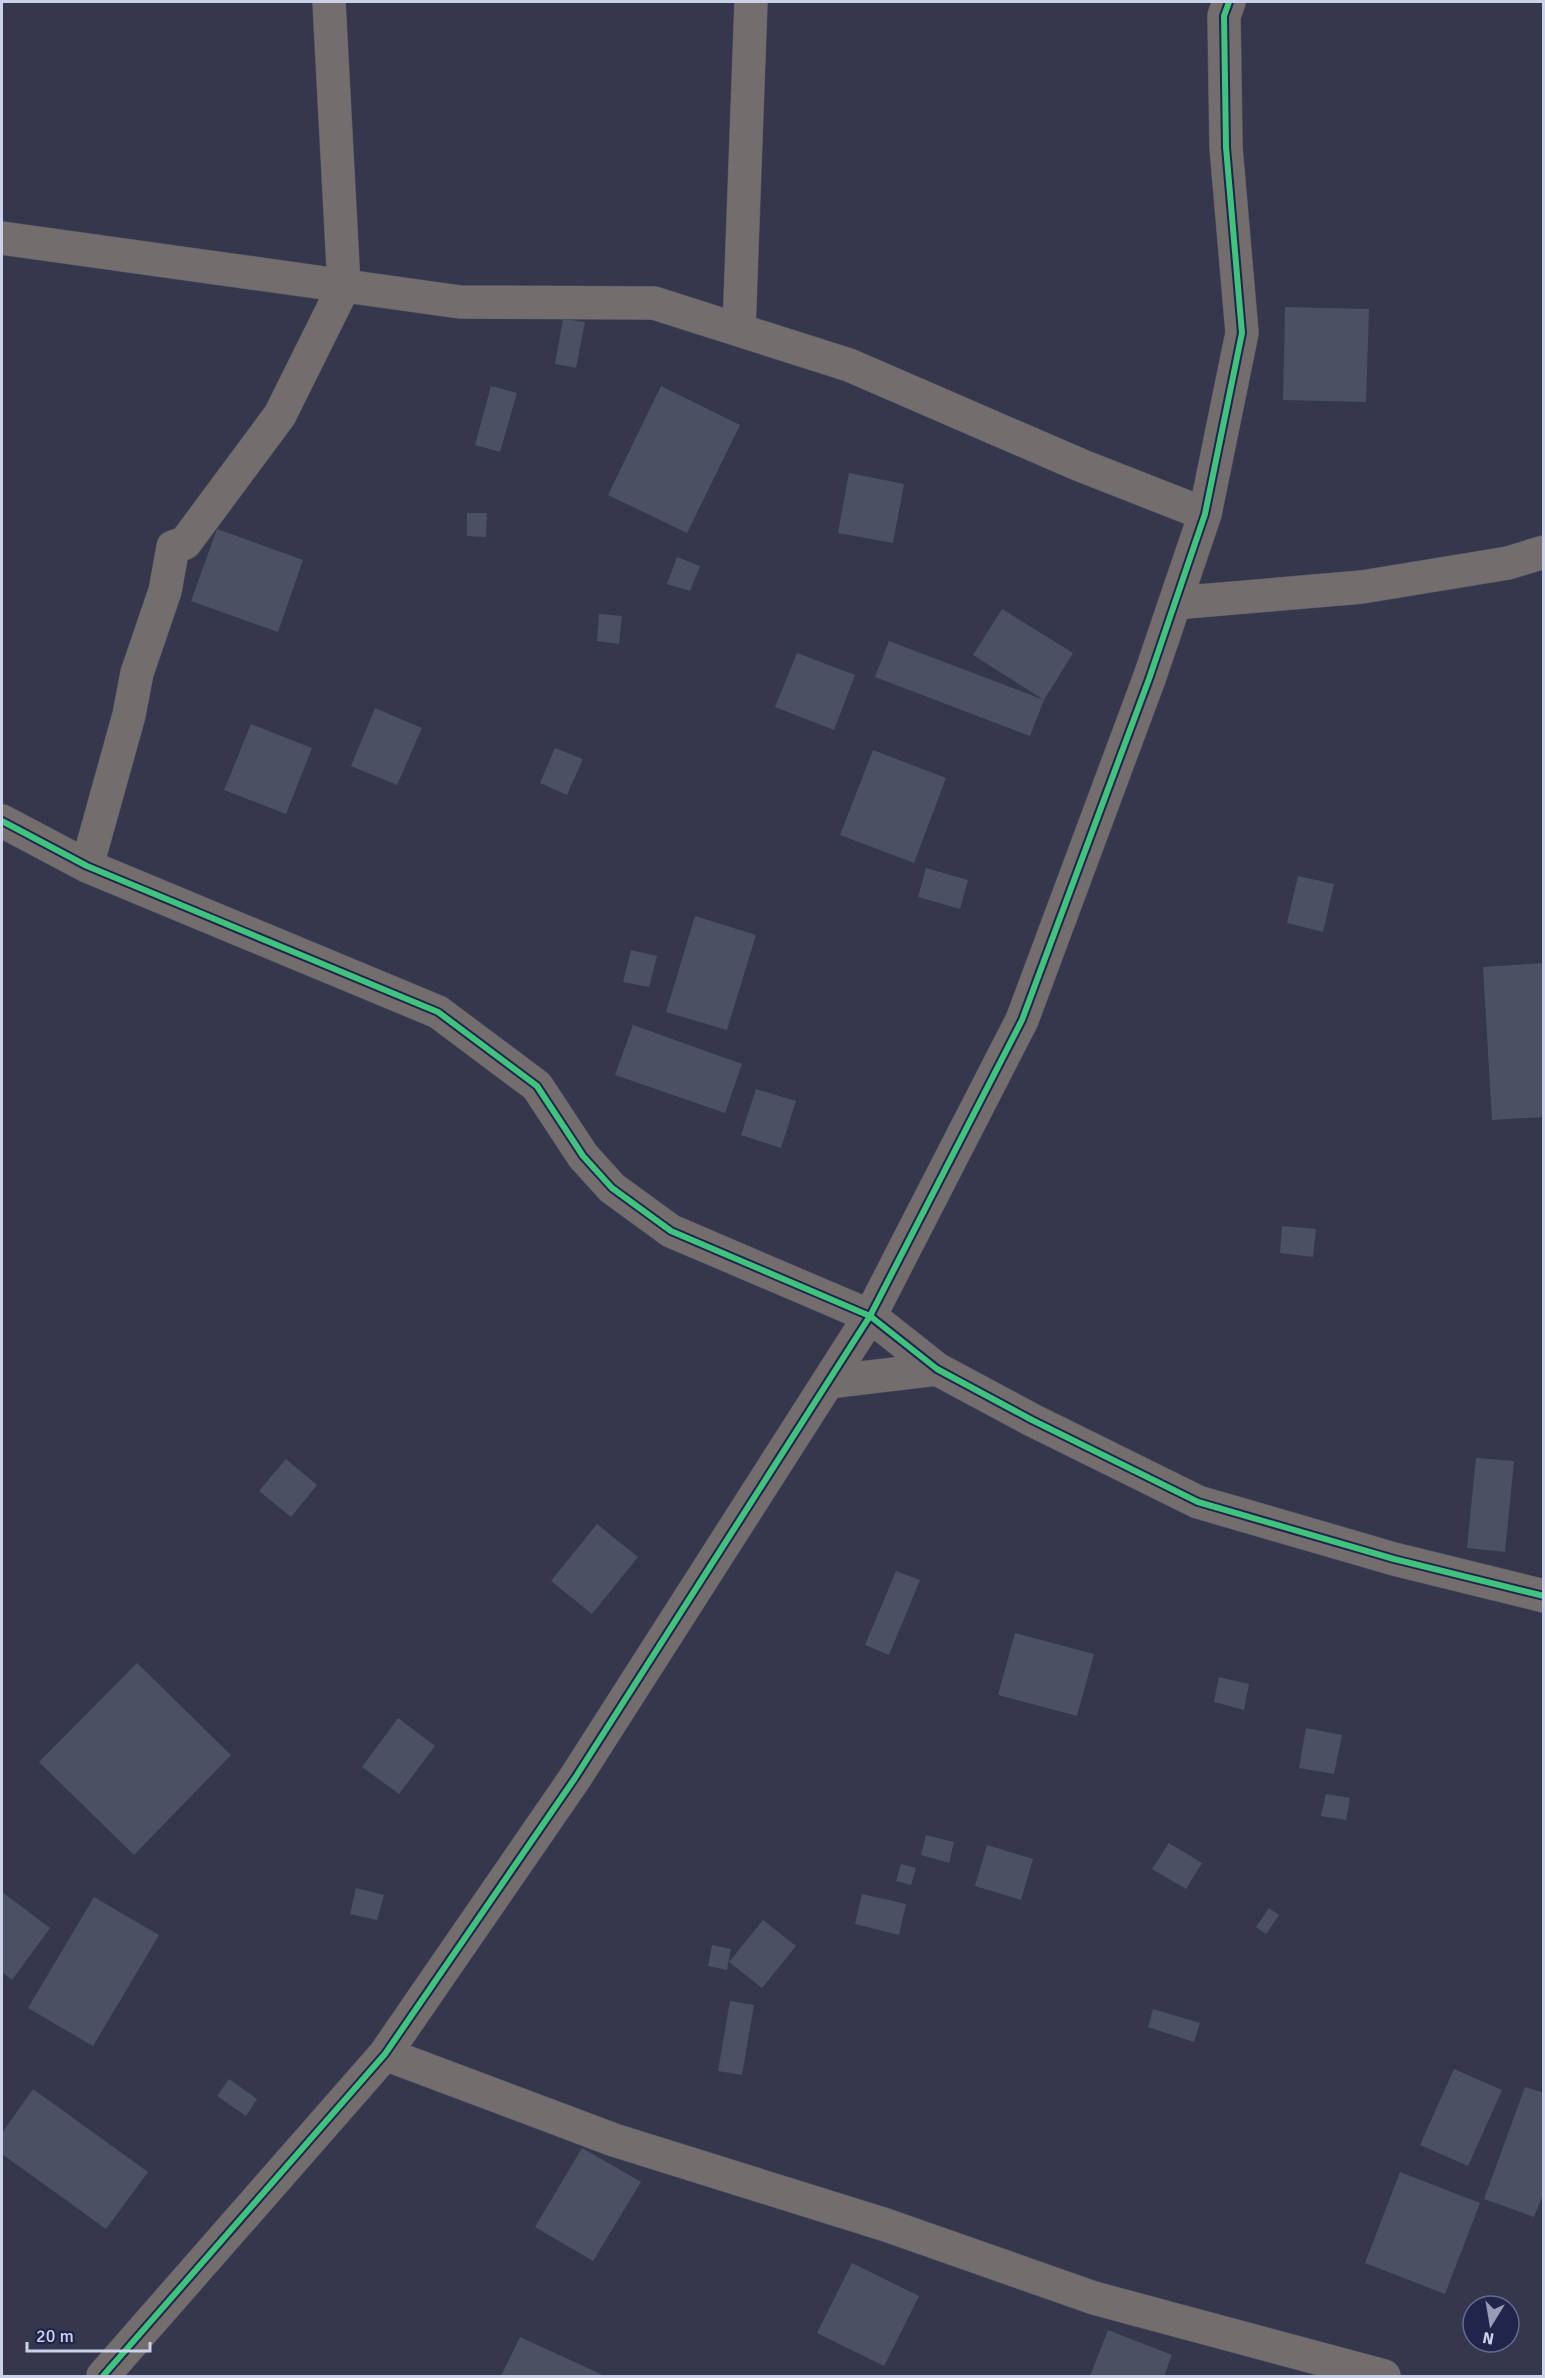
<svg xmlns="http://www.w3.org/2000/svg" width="1545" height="2378" font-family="Signika,sans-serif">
<rect width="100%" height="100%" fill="#35374d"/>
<path fill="#4b5162" d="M1285,307L1369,309L1366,402L1283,400Z
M563,319L585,322L576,368L555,364Z
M491,386L517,393L500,452L475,445Z
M661,386L740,425L687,533L608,495Z
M849,473L904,484L893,543L838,533Z
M467,513H487L486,537L467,536Z
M217,529L303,560L278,632L191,601Z
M677,557L700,566L690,591L667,584Z
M1002,609L1073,653L1044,700L973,655Z
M599,614L622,616L619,644L597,641Z
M889,641L1044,700L1030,736L875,677Z
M797,653L855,675L834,730L775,707Z
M375,708L422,728L397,785L351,766Z
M251,724L312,748L286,814L224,790Z
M555,748L583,759L567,795L540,783Z
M873,750L946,778L914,863L840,835Z
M926,868L968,880L960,909L918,897Z
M1298,876L1334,884L1323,932L1287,923Z
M695,916L756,935L727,1030L666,1012Z
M631,950L657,956L649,987L623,982Z
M1544,963V1117L1492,1120L1483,967Z
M633,1025L742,1064L725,1113L615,1075Z
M756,1089L796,1101L781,1148L741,1135Z
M1282,1226L1316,1229L1313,1257L1280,1253Z
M1476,1458L1514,1461L1505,1552L1467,1548Z
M286,1459L317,1485L291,1517L259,1491Z
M597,1524L638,1557L592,1614L551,1581Z
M896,1571L920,1580L889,1655L865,1645Z
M1015,1633L1094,1654L1077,1716L998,1695Z
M137,1663L231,1755L134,1855L39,1762Z
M1219,1677L1249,1684L1244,1710L1214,1702Z
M398,1718L435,1746L399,1794L362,1767Z
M1306,1728L1342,1735L1334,1774L1299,1768Z
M1326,1794L1350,1798L1346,1820L1321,1816Z
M926,1835L954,1842L949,1863L921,1855Z
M1169,1843L1202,1863L1186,1889L1152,1869Z
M987,1845L1033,1859L1021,1900L975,1886Z
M901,1864L916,1868L911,1885L896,1881Z
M356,1888L384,1895L377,1920L350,1914Z
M2,1892L50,1928L12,1980L2,1972Z
M862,1894L906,1904L899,1935L855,1924Z
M94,1897L159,1935L93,2046L28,2008Z
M1269,1908L1279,1915L1266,1934L1256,1927Z
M763,1920L796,1946L762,1988L729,1962Z
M712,1945L731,1949L727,1970L708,1966Z
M730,2001L754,2005L742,2075L718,2071Z
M1153,2009L1200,2023L1194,2042L1148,2027Z
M1454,2069L1502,2090L1468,2166L1420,2145Z
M229,2079L257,2099L246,2116L217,2096Z
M1525,2087L1544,2093V2192L1534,2217L1484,2199Z
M33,2089L148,2172L106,2229L2,2154V2133Z
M582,2148L641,2182L593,2261L535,2227Z
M1400,2172L1480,2203L1445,2294L1365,2263Z
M852,2263L919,2296L884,2366L817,2333Z
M1108,2330L1172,2355L1164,2376H1090Z
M520,2337L605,2376H501Z"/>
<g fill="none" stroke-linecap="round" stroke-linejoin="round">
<g stroke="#525568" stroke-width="34">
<path id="minor" d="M2,238L460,302L654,303L849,365L1080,465L1205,514
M739,330L751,2
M1175,603L1362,587L1508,563L1544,552
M2,821L87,866L438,1012L537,1086L583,1156L612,1188L671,1231L870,1316L937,1369L1032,1420L1198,1502L1394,1559L1544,1596
M87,866L129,715L137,673L165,591L173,547L185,543L280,415L344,286L329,2
M828,1382L937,1369
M385,2054L614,2140L886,2225L1094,2298L1384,2376
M103,2376L385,2054L575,1778L870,1316L1022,1020L1149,679L1205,514L1242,333L1226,147L1224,16L1229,2"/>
</g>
<use href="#minor" stroke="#736d6d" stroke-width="33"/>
<g stroke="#21254c" stroke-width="10">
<path id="cycleway" d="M2,821L87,866L438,1012L537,1086L583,1156L612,1188L671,1231L870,1316L937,1369L1032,1420L1198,1502L1394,1559L1544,1596
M103,2376L385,2054L575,1778L870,1316L1022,1020L1149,679L1205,514L1242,333L1226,147L1224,16L1229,2"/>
</g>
<use href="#cycleway" stroke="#40c37c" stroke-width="6"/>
</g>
<rect width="1545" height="2378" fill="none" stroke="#cdd2eb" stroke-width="6"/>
<g transform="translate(1491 2324) rotate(191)"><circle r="28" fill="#21254c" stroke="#666a8c" stroke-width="1.5"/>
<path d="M0-4.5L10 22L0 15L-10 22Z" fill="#989cb4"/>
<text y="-9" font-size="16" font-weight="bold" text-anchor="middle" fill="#cdd2eb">N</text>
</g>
<path d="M27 2342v9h123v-9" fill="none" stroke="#cdd2eb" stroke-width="3"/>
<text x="36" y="2342" font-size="18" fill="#cdd2eb" stroke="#21254c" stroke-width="4.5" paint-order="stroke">20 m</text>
</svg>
